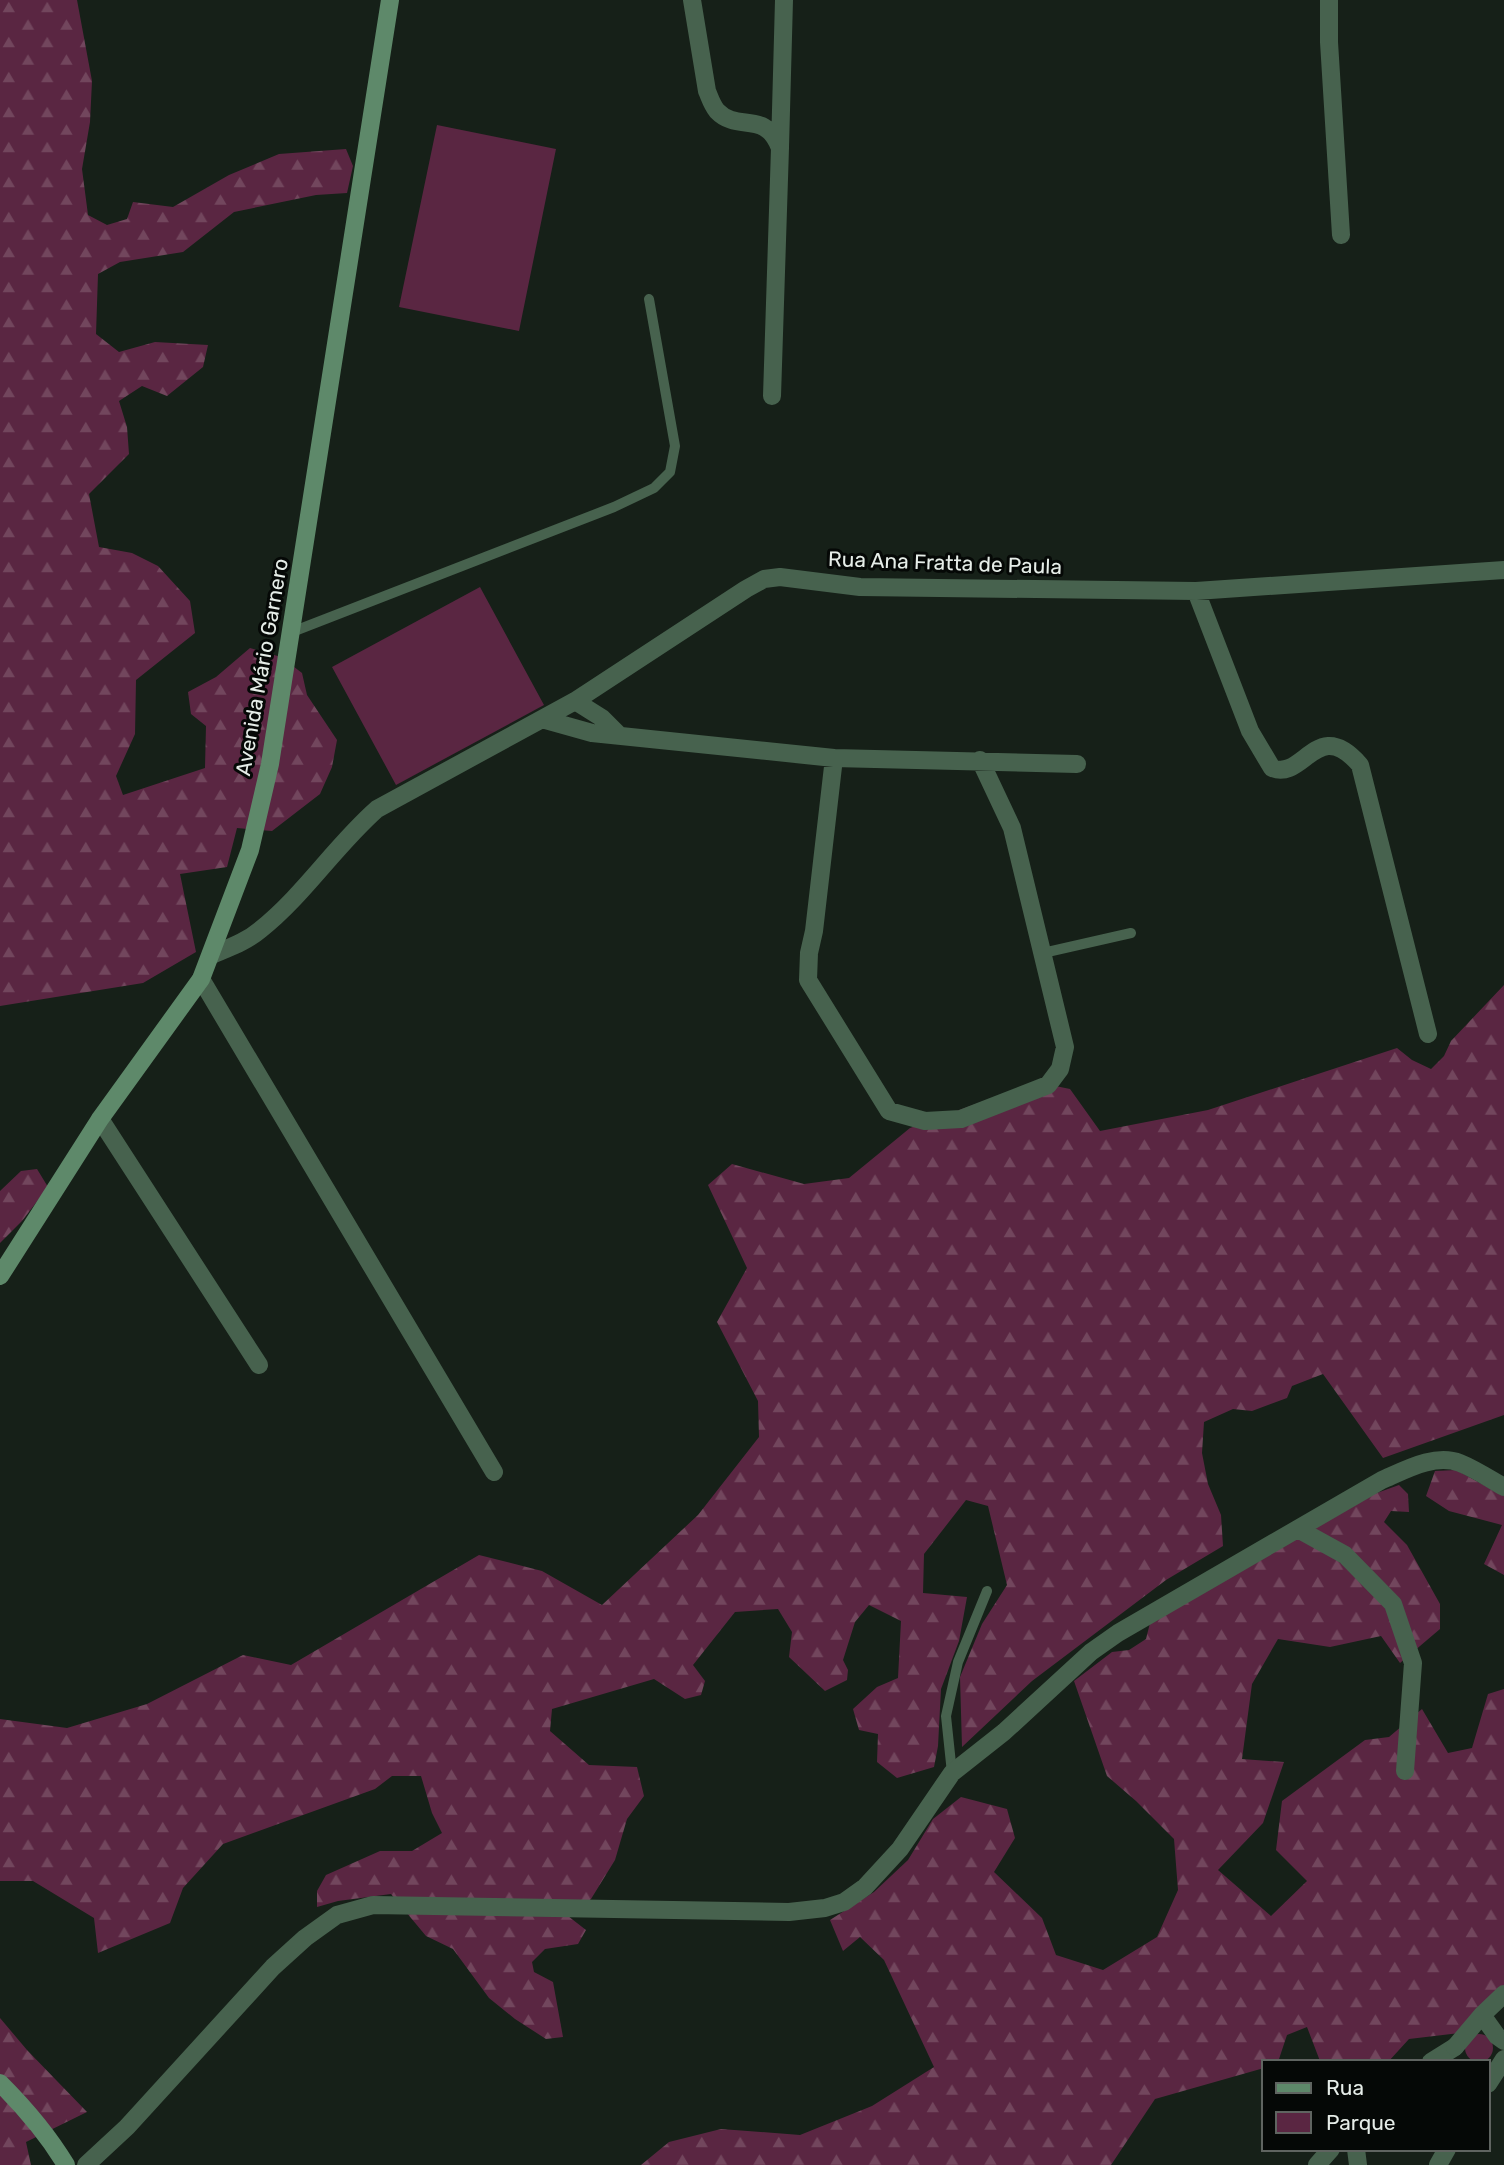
<svg xmlns="http://www.w3.org/2000/svg" width="1504" height="2165" font-family="Rubik,sans-serif">
<defs>
<pattern id="forest-firs" width="22" height="20" patternUnits="userSpaceOnUse" patternTransform="scale(1.75)"><rect width="22" height="20" fill="#5a2642"/><path d="M5 1l3.5 6h-7zM16 11l3.5 6h-7z" fill="#72465d"/></pattern>
</defs>
<rect width="100%" height="100%" fill="#162018"/>
<path fill="#5a2642" d="M437,125L556,149L519,331L399,307Z
M480,587L544,705L396,785L332,667Z
M1465 2048a14 14 0 1 1 28 0a14 14 0 1 1-28 0Z"/>
<path fill="url(#forest-firs)" d="M0,0H77L92,81L90,122L82,169L88,215L107,225L127,219L133,202L173,207L229,175L279,154L346,149L353,166L347,193L316,195L234,212L183,252L120,262L98,274L96,334L119,352L155,342L208,345L203,367L167,396L142,386L119,401L127,427L129,454L89,494L99,547L132,553L158,566L190,601L195,633L136,680L135,734L116,776L123,795L205,768L206,726L191,714L188,692L216,677L250,648L281,657L302,673L307,695L337,740L332,767L320,794L272,831L237,828L227,867L180,874L196,952L143,983L0,1006Z
M1504,985V1415L1383,1458L1323,1374L1292,1386L1287,1398L1252,1411L1233,1409L1204,1422L1202,1453L1208,1484L1221,1515L1223,1546L1166,1580L1032,1681L962,1747L960,1677L982,1624L1007,1585L988,1506L966,1500L924,1554L923,1593L967,1597L959,1641L941,1689L938,1746L934,1767L897,1778L877,1762L878,1734L859,1730L853,1709L877,1687L898,1678L901,1621L869,1605L855,1622L843,1660L848,1670L847,1680L825,1691L789,1657L792,1632L778,1609L735,1612L693,1665L705,1681L701,1695L685,1699L654,1679L552,1709L550,1731L589,1765L637,1767L644,1796L627,1819L615,1860L591,1899L568,1916L586,1930L578,1944L545,1949L532,1962L534,1972L553,1982L563,2037L546,2039L515,2019L489,1998L453,1949L426,1936L391,1894L338,1901L317,1907V1891L326,1875L380,1851H412L442,1833L432,1813L421,1776H392L375,1789L223,1844L183,1888L170,1923L98,1953L94,1918L33,1881H0V1719L67,1728L147,1704L243,1655L291,1665L479,1555L542,1571L602,1605L698,1515L759,1437L758,1401L717,1322L747,1268L708,1185L732,1164L804,1184L849,1178L910,1128L1036,1082L1070,1089L1100,1131L1208,1110L1397,1048L1412,1060L1431,1069L1444,1056L1451,1041Z
M37,1169L48,1187L22,1221L0,1243V1191L21,1171Z
M1456,1470L1504,1496V1575L1484,1564L1502,1525L1449,1511L1426,1496L1435,1471Z
M1399,1485L1408,1494L1409,1512L1391,1511L1384,1522L1407,1545L1440,1604V1629L1400,1663L1381,1636L1330,1647L1278,1639L1252,1684L1242,1759L1284,1762L1263,1823L1218,1870L1271,1916L1307,1881L1276,1850L1282,1801L1365,1740L1389,1737L1422,1709L1448,1753L1472,1748L1488,1694L1504,1689V1996L1468,2032L1409,2039L1388,2062H1326L1320,2061L1307,2027L1287,2035L1278,2062H1264V2068L1155,2099L1111,2165H641L669,2142L721,2129L800,2135L872,2106L934,2067L884,1960L860,1937L843,1951L830,1920L874,1892L908,1860L933,1819L961,1797L1007,1809L1015,1838L994,1872L1042,1918L1056,1955L1103,1970L1157,1937L1178,1890L1174,1839L1136,1801L1107,1776L1074,1681L1112,1652L1129,1650L1146,1639L1150,1623L1363,1498Z
M0,2018L27,2050L87,2112L26,2142L31,2165H0Z"/>
<g fill="none" stroke-linecap="round" stroke-linejoin="round">
<path stroke="#47624e" stroke-width="10" d="M292,632L614,507L654,488L670,472L675,446L649,299
M1043,953L1131,933
M952,1773L946,1716L958,1662L987,1591"/>
<path stroke="#47624e" stroke-width="18" d="M692,0L707,91C710,98 712,105 717,111C738,133 765,109 780,148L772,396
M1329,0V42L1341,235
M780,147L784,0
M1196,591L1250,731L1272,768C1304,781 1317,715 1360,765L1428,1034
M575,701L602,718L620,736
M542,719L592,733L834,758L814,931L809,953L808,980L889,1111L925,1121L961,1119L1048,1085L1060,1069L1065,1047L1012,828L980,760
M834,758L1077,764
M212,955C228,948 246,942 260,930C304,895 335,846 377,809L575,701L746,589L764,579L780,577L860,587L1196,591L1504,570
M201,979L494,1472
M100,1119L259,1365
M1298,1529L1345,1555L1393,1604L1413,1663L1405,1771
M1431,2062L1455,2047
M1356,2149L1358,2165
M86,2165L127,2127L273,1967L305,1938L337,1915L373,1905L789,1912L825,1908L844,1902L865,1887L900,1849L952,1773L1004,1732L1091,1652L1118,1633L1382,1480C1405,1470 1435,1453 1460,1463C1475,1469 1490,1479 1504,1487
M1317,2165L1331,2149"/>
<path stroke="#47624e" stroke-width="18" d="M1482,2015L1497,2036L1504,2041
M1455,2047L1482,2015L1504,1994
M1488,2084L1504,2059
M1438,2165L1447,2149"/>
<path stroke="#5e896a" stroke-width="18" d="M0,1276L100,1119L201,979L250,850L270,764L390,0
M0,2083C25,2108 48,2135 66,2165"/>
</g>
<g text-anchor="middle" stroke-width="6" stroke-linejoin="round" paint-order="stroke">
<g font-size="21" fill="#e6ede8" stroke="#050806">
<text transform="translate(945 563) rotate(2)" y="7">Rua Ana Fratta de Paula</text>
<text transform="translate(262 667) rotate(-80)" y="7">Avenida Mário Garnero</text>
</g>
</g>
<rect x="1262" y="2060" width="228" height="91" fill="#050806" stroke="#5f6460" stroke-width="2"/>
<rect x="1276" y="2083" width="35" height="10" fill="#5e896a" stroke="#5f6460" stroke-width="2"/>
<text x="1326" y="2095" font-size="21" fill="#e6ede8">Rua</text>
<rect x="1276" y="2112" width="35" height="21" fill="#5a2642" stroke="#5f6460" stroke-width="2"/>
<text x="1326" y="2130" font-size="21" fill="#e6ede8">Parque</text>
</svg>
